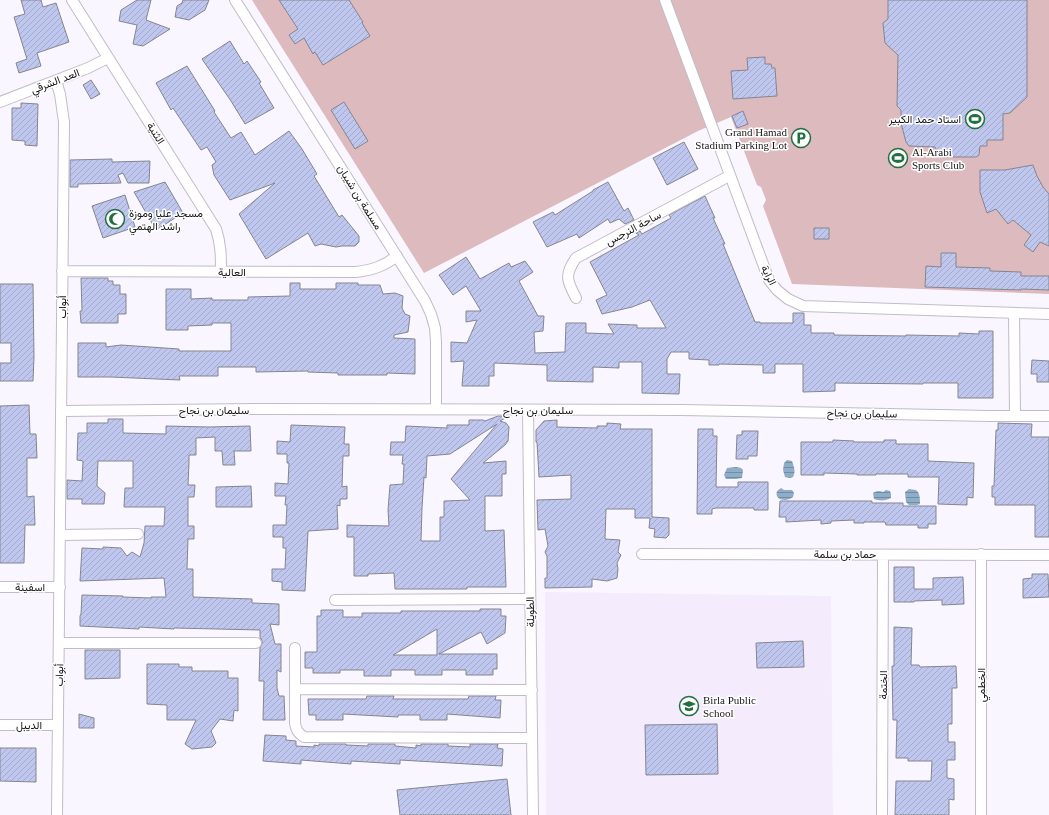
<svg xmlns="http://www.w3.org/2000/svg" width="1049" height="815" font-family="'Times New Roman',Vazirmatn,serif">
<defs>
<pattern id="water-rules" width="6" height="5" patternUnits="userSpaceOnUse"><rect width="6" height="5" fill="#8dadc9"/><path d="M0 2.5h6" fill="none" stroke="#728ca2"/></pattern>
<pattern id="building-hatch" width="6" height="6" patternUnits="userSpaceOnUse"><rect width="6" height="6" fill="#c0c7ee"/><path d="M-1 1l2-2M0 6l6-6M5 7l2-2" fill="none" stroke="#a4aacc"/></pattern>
</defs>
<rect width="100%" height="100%" fill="#faf6ff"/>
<path fill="#f4ebfd" d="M545,592L831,596L833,815H546Z"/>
<path fill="#ddbabe" d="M252,0H1049V294L792,284L763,206L766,200L761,187L757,185L731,117L698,131L424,273Z"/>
<path fill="url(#water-rules)" d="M787,460L792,461C794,467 796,471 793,477L790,478L785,477L783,470L784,463Z
M736,467L741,468L743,470L742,478L736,479H726L724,475L727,468Z
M781,488L784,490H792L794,493L793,497C787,502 774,501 777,491Z
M909,489L916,490C920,493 920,498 920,504L917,505H909L906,502L905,492Z
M886,490L890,491L891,494V498C886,501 879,501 874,499L873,493C876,491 879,490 883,492Z"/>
<path fill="url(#building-hatch)" stroke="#838590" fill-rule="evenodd" d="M21,0H41L43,7L56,3L69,42L37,53L41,66L19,73L16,63L27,59L14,17L25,14Z
M137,0H151L146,20L170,29L143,46L133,44L137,25L119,21L121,10Z
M183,0H209L205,10L189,20L175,17L177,6L182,3Z
M279,0H349L363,22L362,23L370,36L323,65L315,52L313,54L304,38L295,44L289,35L298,29Z
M888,0H1027V97L1010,113L1003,114V140H987V146H980L979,155L976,157H941L939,155L935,147L909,146L906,142L901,123V110L897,106L898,55L885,43L883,23L888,19Z
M230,41L244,64L247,61L261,82L259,83L274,108L245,124L231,101L202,59Z
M765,57V64H771L772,68H775L777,96L733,99L731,71L748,70L747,58Z
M187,66L215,111L214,112L231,138L241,132L255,155L289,131L302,149L317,174L314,176L339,217L342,215L359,236V242L355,246H342L336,247L321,244L315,246L308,233L266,259L239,214L275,183L230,200L214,175L212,165L216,162L207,147L201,150L173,108L171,110L156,83Z
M91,80L100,94L91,99L83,85Z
M344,102L368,141L355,149L331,110Z
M21,103L38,104L37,146L25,145V141L12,140V108H21Z
M743,111L748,124L737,128L732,116Z
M684,142L698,169L667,185L653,158Z
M112,159V162L150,161L149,183H128L123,173L118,175L121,183L78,184V187H70V160Z
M1033,165L1037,176L1043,187L1049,194V246L1040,242L1033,252L1024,245L1031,235L1013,220L1008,224L996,209L987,213L980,192V170H1005Z
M165,182L183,213L156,230L134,192Z
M608,182L624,211L628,208L634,220L625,224L619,219L610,223L608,219L579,238L577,234L547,247L533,222L553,212L555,215L593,191V190Z
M125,195L135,227L103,238L92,206Z
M705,196L715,218H713L725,244H723L755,322H760V323H793V313H804V325H811V333H834V335L906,336V335L959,336V333L979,334V331H993V398H958V383H923V384L835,383V391L803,392V364H775V373H763V365L719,364V365H709V360L689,359V352H671L667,359V374H680L679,394L642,393V362H619V368L593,367V382L547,381V365L494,363V376H489V386H462L464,361L451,362V342L467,343L477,320L466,322V311H481L466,286L453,295L439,275L466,257L480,279L509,263L511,267L525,261L533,272L519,281L538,316H544L543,331L534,332L535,353L565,352L566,323H586V333L614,334L608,324L637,325V328H666L650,300L632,307L602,314L596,300L607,295L590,262L639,235L636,233L640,231L642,234L671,218L669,215Z
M814,228H829V239H814Z
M941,253H956V267L990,268V271L1021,272V276H1049V290L1021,289V290L925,287L926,266L941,267Z
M81,278H108V281H113V285H120V294H126V314H118V323H81L80,311H82Z
M290,283H300V289H336V283H358V285H380L383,294L395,293L403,296L402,308L405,314L410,316L408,332L394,335V338L415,339V374L387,373V375H338V373L308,372V371L256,372V367H218V376H179L180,380L111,377H78V343H106V347L121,345L179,349V351H231V323H212V325L188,326V330H166V289H191V299L212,298V300H248V297L290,296Z
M0,284H33L34,357L33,381H0V363H11V343H0Z
M1032,360L1049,361V382H1037V374H1031Z
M29,405L30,434H36L37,458H27V497L34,496L35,525H25L24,563H0V406Z
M498,416H506L507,417L500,421L506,423L509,427L508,441L505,445L483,463L506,461V474H502V496H485V531L504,530L506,587H467V589H395L394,573L368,574V576H354V537H347V525L389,526L388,510L390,485L403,484L404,464H402L403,455H390L391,442H405L406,426L447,428V425H469V420H483L485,421ZM497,424L451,479L470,500L444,501V517H440V541H421L422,508L424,477L426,478L427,456L450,454Z
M108,419H123V433L166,434V426L209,427L250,426L251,451H234L235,465H223L222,451H215V437L196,438V455H189V463L188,485H195L194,497H188V526H194V539H188L187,569H193V597L252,599V603L279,604V625L270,624L275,644H281V672L277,670V688L279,696H284L285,720H263L264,681H259L260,648L262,643V640L260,638V630L174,628V629L139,627V629L80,626V616L81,614L82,595L123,596V597L151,598V597H166L164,578L80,581L82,548L103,549V547L121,548L127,556L132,552L140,557L144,543L145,526H164L165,507H124L125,488H133V461H98L97,486L105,493L104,504H82V499H67V480L82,481L83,461L77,460L78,433H87V423H108Z
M557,420V427L597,428V426H607V423L621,424L620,429H652V517L669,518V535L666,538L654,537L655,529L649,528L650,518H635V509H606L605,539L620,540L618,552L621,555L617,563L618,569L617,578L607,581L592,579V587L545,588V578H547V556L545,552L548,546L545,529L538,530L537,500L571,499V475L539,477L537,442H536V430L544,421Z
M998,423L1032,424L1031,437H1049V537H1035V505H995V497H992V486H994L996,430H998Z
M291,425L345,427L344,444H349V456H343L342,487L347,486V499H340V506L337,505L338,529L308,531L305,591L282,590V582L272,581V569H285L286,548H283V537H273V525H286L287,505H285L286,496H275V483L288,484L289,463H287V454H277V441L290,442Z
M698,429H713V436H717L716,487H738V482H768V510H754V508H716L712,509V514H697Z
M742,431H758L757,456H748V459H736L737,435H742Z
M833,440L854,441V442H884V440H896V444H928V461L974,463L973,498L967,497V505L938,504L939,477H908V474H876V475H857V474L824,473V475H801V442H833Z
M251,486L252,507H216V487Z
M780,501H872V503H903V506H936V524H928V528H918V525H886L885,522H864V523H854V520L831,521V523L821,524V520L786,522V517H779Z
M894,567H914V589H933V578L963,577L964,604L942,605V600L914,601V602H894Z
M1032,574H1048L1049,597L1023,598V579L1032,578Z
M480,609H501V616H506L505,633L487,644L481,632L439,654H497V669H493V675H466V670H442V675H415V670H391V676H364V670H340V673H313V668H305V652H317V616H321V610H343V617H362V613H401V611H480ZM437,629V655H393Z
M894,627L912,628L911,665H919L920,667L956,666L957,688H952V724H948V742H955V760H947V778L954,779V800L949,799V815H895L896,781H931L932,761H908V758H896L897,720H893L892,666H894Z
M803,641L804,667L757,668L756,643Z
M85,650H120V678L85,679Z
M147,664H179V667H192V671H228V678H238V711L234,710L233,721L220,719L211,731L216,743L212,747L192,749L185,744L196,720H167V705L147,704Z
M367,696H394L393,699H468L469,696H496L495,700H501L500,718L447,714V720H420V715H398V717L343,714V720H316V715H309L308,699H366Z
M79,714L94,718V728H79Z
M717,724L718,774L646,775L645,725Z
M265,735L286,736V740L296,741V746L314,747V745L319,746V744H346V745L368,746V744H395V746L416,748V745L421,746V744H448V746L470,747V744H498L497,748L503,749L502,766L400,760V764L351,761V764L301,760V764L263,761Z
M0,748H36V782L0,781Z
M507,779L511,815H400L397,790Z"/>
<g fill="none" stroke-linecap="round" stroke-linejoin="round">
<g stroke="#c1bcc7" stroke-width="12">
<path id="street" d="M72,0L216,229C221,244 221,256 221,272
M235,0L425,301L431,314L435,328L436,342V409
M665,0L769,280L777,290L788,299L803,306L1049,314
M56,81L60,94L64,122L57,815
M0,102L88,68L108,58
M62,271L356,272C373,270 384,266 397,256
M576,298C567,281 564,275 576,258L729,176
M1014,313L1015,416
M528,410L533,815
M62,411L263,409L681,410L990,416H1049
M60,535L138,534
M642,554L1049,555
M0,587H60
M335,600L530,599
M59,643H256
M295,648V723C296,730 298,733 304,737L532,738
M295,689L532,690
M0,725H58
M882,815L883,555
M981,815V554"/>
</g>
<use href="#street" stroke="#fff" stroke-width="10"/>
</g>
<defs>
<g id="stadium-ring" transform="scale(1)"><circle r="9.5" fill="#fff" stroke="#206f3f" stroke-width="1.5"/><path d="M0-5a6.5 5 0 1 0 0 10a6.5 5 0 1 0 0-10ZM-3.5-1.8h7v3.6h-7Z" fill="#206f3f"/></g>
<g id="parking-ring" transform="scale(1)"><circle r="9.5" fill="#fff" stroke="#206f3f" stroke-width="1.5"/><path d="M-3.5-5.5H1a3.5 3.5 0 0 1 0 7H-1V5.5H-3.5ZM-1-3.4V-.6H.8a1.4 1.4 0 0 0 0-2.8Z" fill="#206f3f"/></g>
<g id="mosque-ring" transform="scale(1)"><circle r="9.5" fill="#fff" stroke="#206f3f" stroke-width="1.5"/><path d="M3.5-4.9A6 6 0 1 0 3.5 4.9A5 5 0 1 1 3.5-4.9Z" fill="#206f3f"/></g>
<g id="school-ring" transform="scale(1)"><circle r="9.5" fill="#fff" stroke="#206f3f" stroke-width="1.5"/><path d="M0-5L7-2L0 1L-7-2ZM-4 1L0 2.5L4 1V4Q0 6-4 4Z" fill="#206f3f"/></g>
</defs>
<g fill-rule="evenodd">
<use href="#stadium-ring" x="975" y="119"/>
<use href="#parking-ring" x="801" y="138"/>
<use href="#stadium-ring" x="898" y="158"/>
<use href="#mosque-ring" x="115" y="219"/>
<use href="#school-ring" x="689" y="706"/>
</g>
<g text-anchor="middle" stroke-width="3" stroke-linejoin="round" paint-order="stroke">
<g font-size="11" fill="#181619" stroke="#fff">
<text transform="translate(55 81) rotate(-21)" y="4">العد الشرقي</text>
<text transform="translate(156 133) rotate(58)" y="4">الثنية</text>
<text transform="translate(360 197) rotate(58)" y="4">مسلمة بن شيبان</text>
<text transform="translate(633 228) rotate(-28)" y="4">ساحة النرجس</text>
<text x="232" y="276">العالية</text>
<text transform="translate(769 275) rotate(63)" y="4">الراية</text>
<text transform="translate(62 307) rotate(-90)" y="4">أبواب</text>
<text x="214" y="414">سليمان بن نجاح</text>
<text x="538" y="414">سليمان بن نجاح</text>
<text transform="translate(862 413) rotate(1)" y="4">سليمان بن نجاح</text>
<text x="845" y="558">حماد بن سلمة</text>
<text x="30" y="591">اسفينة</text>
<text transform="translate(530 612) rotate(-91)" y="4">الطويلة</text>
<text transform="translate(59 675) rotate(-89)" y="4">أبواب</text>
<text transform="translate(883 685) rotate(-90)" y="4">الختمة</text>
<text transform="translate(981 685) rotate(-90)" y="4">الخطمي</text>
<text x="29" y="729">الديبل</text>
</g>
<g font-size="11" fill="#181619" stroke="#fff" text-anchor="start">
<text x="961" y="123" text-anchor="end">استاد حمد الكبير</text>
<text x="787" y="136" text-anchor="end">Grand Hamad<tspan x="787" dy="13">Stadium Parking Lot</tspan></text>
<text x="912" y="156">Al-Arabi<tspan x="912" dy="13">Sports Club</tspan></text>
<text x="129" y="217">مسجد عليا وموزة<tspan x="129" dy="13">راشد الهتمي</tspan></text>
<text x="703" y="704">Birla Public<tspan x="703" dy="13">School</tspan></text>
</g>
</g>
</svg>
